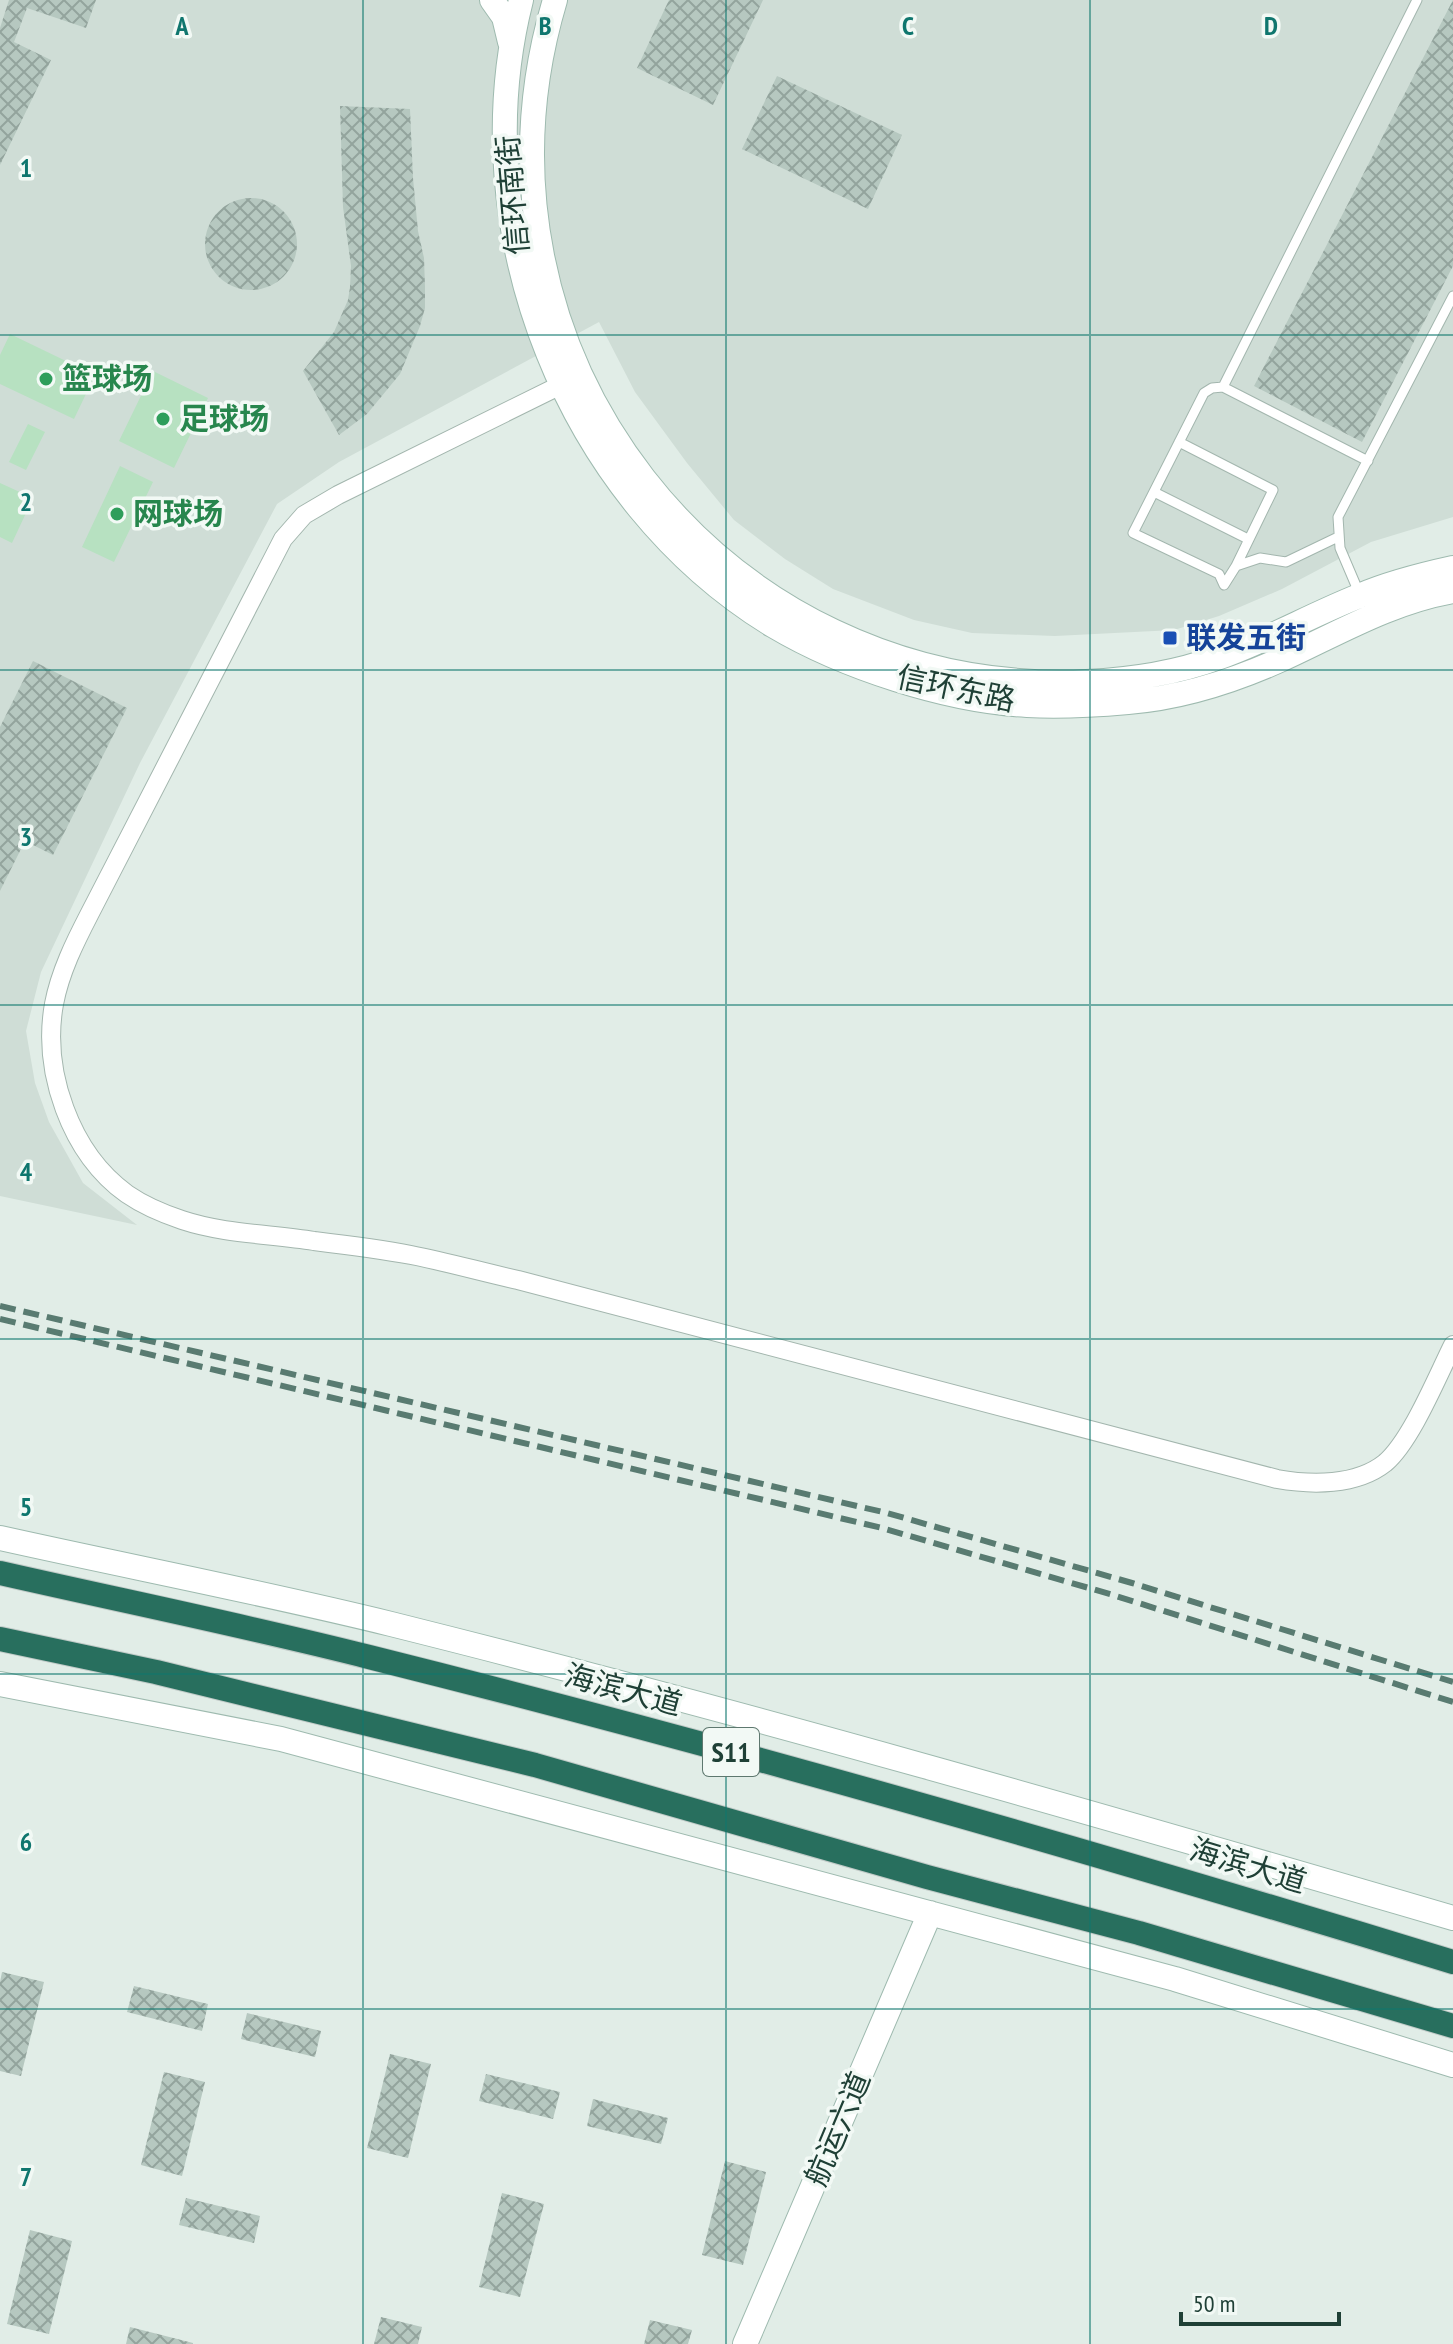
<svg xmlns="http://www.w3.org/2000/svg" width="1453" height="2344" font-family="'PT Sans Narrow','Noto Sans SC',sans-serif">
<defs>
<pattern id="building-cross-hatch" width="8" height="8" patternUnits="userSpaceOnUse" patternTransform="scale(2)"><rect width="8" height="8" fill="#b6c8c0"/><path d="M0 0l8 8M0 8l8-8" fill="none" stroke="#93a49d"/></pattern>
</defs>
<rect width="100%" height="100%" fill="#e1ede7"/>
<path fill="#cfddd6" d="M0,0H1453V517L1371,542L1282,589L1219,616L1174,630L1055,636L972,633L914,620L833,589L785,559L734,520L687,463L635,392L599,322L339,462L277,504L140,763L41,972L26,1031L35,1083L49,1122L83,1183L137,1225L0,1196Z"/>
<path fill="#b7e1c1" d="M10,334L95,375L74,419L0,384V355Z
M153,371L208,398L174,468L119,441Z
M28,424L45,432L26,470L9,462Z
M120,466L153,482L114,562L82,547Z
M0,483L33,498L12,543L0,537Z"/>
<path fill="url(#building-cross-hatch)" d="M9,0H96L86,28L27,8L14,42L51,60L0,165V28Z
M669,0H763L713,105L637,68Z
M1453,0V266L1362,442L1254,386Z
M777,76L902,135L868,209L742,149Z
M340,106L410,109L413,178L418,231L424,258L425,287V308L420,326L400,374L367,414L339,435L303,371L334,332L348,300L350,287L351,266L343,207Z
M205 244a46 46 0 1 1 92 0a46 46 0 1 1-92 0Z
M33,661L127,708L53,855L25,841L0,891V727Z
M2,1972L44,1982L21,2076L0,2071V1982Z
M134,1986L208,2004L202,2031L127,2012Z
M247,2013L321,2031L315,2057L241,2039Z
M390,2054L431,2064L408,2158L367,2148Z
M164,2072L205,2082L182,2176L141,2165Z
M486,2074L560,2092L553,2119L479,2101Z
M593,2099L668,2118L661,2144L587,2126Z
M725,2161L766,2172L743,2265L702,2255Z
M502,2193L544,2204L520,2297L479,2287Z
M186,2198L260,2216L254,2243L179,2225Z
M30,2230L72,2241L49,2334L7,2324Z
M381,2317L422,2327L418,2344H374Z
M650,2320L692,2330L688,2344H644Z
M130,2327L193,2343V2344H126Z"/>
<g fill="none" stroke-linecap="round" stroke-linejoin="round">
<g stroke="#a3b6ae" stroke-width="11">
<path id="lane" d="M1223,387L1417,0
M1179,442L1273,490L1236,566L1224,585L1219,574L1133,533L1204,393L1212,388L1223,387L1368,461
M1154,492L1248,539
M1236,566L1260,558L1286,562L1338,537
M1360,595L1340,548L1338,517L1453,296"/>
</g>
<g stroke="#a3b6ae" stroke-width="20">
<path id="street" d="M573,379L338,495L304,515L283,539L90,913C75,942 60,972 54,1004C42,1071 70,1153 127,1194C143,1205 164,1214 182,1220C224,1234 271,1234 314,1241C347,1245 379,1249 411,1255C447,1262 482,1272 518,1280L1277,1479C1311,1485 1356,1486 1385,1463C1411,1441 1437,1377 1453,1345"/>
</g>
<g stroke="#9ebaaf" stroke-width="26">
<path id="secondary" d="M492,0L504,17L510,42
M521,0C462,232 568,501 774,626C843,667 947,701 1027,705C1060,707 1094,705 1128,702C1179,698 1233,681 1280,660C1337,634 1390,602 1453,591
M555,0C450,351 720,698 1086,682C1130,680 1176,673 1217,658C1266,641 1311,615 1359,596C1389,583 1421,575 1453,568
M0,1538C130,1567 261,1592 391,1624C747,1713 1100,1815 1453,1918
M0,1684L281,1739L1175,1979L1453,2065
M745,2344L930,1913"/>
</g>
<g stroke="#c0cac7" stroke-width="26">
<path id="highway" d="M0,1573C123,1601 247,1626 369,1657C733,1748 1094,1852 1453,1962
M0,1639L156,1672L535,1765L927,1877L1139,1933L1453,2026"/>
</g>
<use href="#lane" stroke="#fff" stroke-width="9"/>
<use href="#street" stroke="#fff" stroke-width="18"/>
<use href="#secondary" stroke="#fff" stroke-width="24"/>
<use href="#highway" stroke="#286f5e" stroke-width="24"/>
<path stroke="#597b71" stroke-width="6" stroke-dasharray="16 8" stroke-linecap="butt" d="M0,1306L887,1513L1132,1583L1453,1682
M0,1319L882,1528L1113,1595L1453,1702"/>
</g>
<path fill="none" stroke="#0f766e" stroke-width="2" stroke-opacity="0.55" d="M363,0V2344M726,0V2344M1090,0V2344M0,335H1453M0,670H1453M0,1005H1453M0,1339H1453M0,1674H1453M0,2009H1453"/>
<g fill="#2e9e5b" stroke="#f2f9f5" stroke-width="3">
<circle cx="46" cy="379" r="8"/>
<circle cx="163" cy="419" r="8"/>
<circle cx="117" cy="514" r="8"/>
</g>
<rect fill="#1a4fb4" stroke="#f2f9f5" stroke-width="3" x="1162" y="630" width="16" height="16" rx="4"/>
<g text-anchor="middle" stroke-width="7" stroke-linejoin="round" paint-order="stroke">
<rect fill="#f2f9f5" stroke="#5e786f" stroke-width="2" x="703" y="1728" width="56" height="48" rx="6"/>
<g font-size="28" font-weight="bold" fill="#1f4036">
<text x="731" y="1762">S11</text>
</g>
<g font-size="30" fill="#1f4036" stroke="#f2f9f5">
<text transform="translate(513 195) rotate(-95)" y="10">信环南街</text>
<text transform="translate(956 689) rotate(12)" y="10">信环东路</text>
<text transform="translate(623 1690) rotate(15)" y="10">海滨大道</text>
<text transform="translate(1248 1866) rotate(17)" y="10">海滨大道</text>
<text transform="translate(838 2129) rotate(-67)" y="10">航运六道</text>
</g>
<g font-size="30" font-weight="bold" fill="#27864d" stroke="#f2f9f5" text-anchor="start">
<text x="62" y="389">篮球场</text>
<text x="179" y="429">足球场</text>
<text x="133" y="524">网球场</text>
</g>
<g font-size="30" font-weight="bold" fill="#164399" stroke="#f2f9f5" text-anchor="start">
<text x="1186" y="648">联发五街</text>
</g>
</g>
<g font-size="26" text-anchor="middle" font-weight="bold" fill="#0f766e" stroke="#f2f9f5" stroke-width="7" stroke-linejoin="round" paint-order="stroke">
<text x="182" y="35">A</text>
<text x="545" y="35">B</text>
<text x="908" y="35">C</text>
<text x="1271" y="35">D</text>
<text x="26" y="177">1</text>
<text x="26" y="511">2</text>
<text x="26" y="846">3</text>
<text x="26" y="1181">4</text>
<text x="26" y="1516">5</text>
<text x="26" y="1851">6</text>
<text x="26" y="2186">7</text>
</g>
<path d="M1181 2312v12h158v-12" fill="none" stroke="#1f4036" stroke-width="4"/>
<text x="1193" y="2312" font-size="24" fill="#1f4036" stroke="#f2f9f5" stroke-width="6" paint-order="stroke">50 m</text>
</svg>
